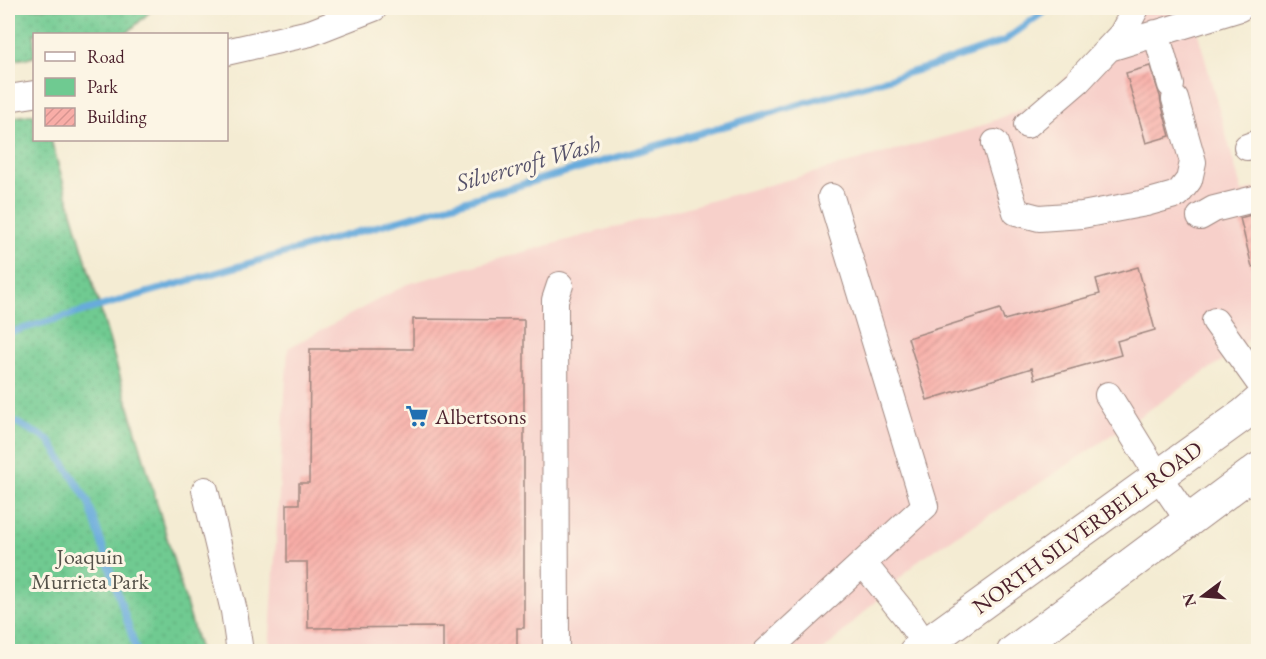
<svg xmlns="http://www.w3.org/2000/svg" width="1266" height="659" font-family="'EB Garamond',serif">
<defs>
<pattern id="green-dots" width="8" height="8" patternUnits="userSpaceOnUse" patternTransform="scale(1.5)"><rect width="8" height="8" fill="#6fca91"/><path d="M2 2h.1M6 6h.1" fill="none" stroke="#62ad7d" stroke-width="1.8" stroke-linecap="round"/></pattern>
<pattern id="building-hatch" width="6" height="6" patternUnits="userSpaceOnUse" patternTransform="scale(1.5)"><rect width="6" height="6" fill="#f8ada7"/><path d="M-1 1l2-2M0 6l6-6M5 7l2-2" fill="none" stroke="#d69490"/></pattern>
</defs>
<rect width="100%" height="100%" fill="#fcf5e5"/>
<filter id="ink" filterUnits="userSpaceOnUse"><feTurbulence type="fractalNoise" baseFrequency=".0167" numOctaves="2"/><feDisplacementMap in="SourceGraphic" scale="12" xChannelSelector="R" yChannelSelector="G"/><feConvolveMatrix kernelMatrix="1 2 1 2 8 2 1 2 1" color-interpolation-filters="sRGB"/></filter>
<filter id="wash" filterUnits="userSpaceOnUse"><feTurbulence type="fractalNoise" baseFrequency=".008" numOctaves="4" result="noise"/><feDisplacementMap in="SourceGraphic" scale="24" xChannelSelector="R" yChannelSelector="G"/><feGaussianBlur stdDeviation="1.35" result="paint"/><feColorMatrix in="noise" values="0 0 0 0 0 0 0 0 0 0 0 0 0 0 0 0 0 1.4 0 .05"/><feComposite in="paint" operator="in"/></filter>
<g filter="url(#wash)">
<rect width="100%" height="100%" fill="#f4ecd3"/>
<path fill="#f7d0ca" d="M1123,8H1206L1192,12L1242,192L1258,188V332L1226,358L1051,476L920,559L823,651L269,652L288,348L407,284L973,129L1039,102L1107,40Z"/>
<path fill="url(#green-dots)" stroke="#5c745e" stroke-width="1.5" d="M8,8H154L126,34H34V57L8,61Z
M34,114V140H51L200,651H8V118Z"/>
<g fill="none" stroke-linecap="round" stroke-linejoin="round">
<path stroke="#67abdc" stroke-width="7" d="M8,333L929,67L1004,41L1049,8
M8,418L49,440L88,501L137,652"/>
</g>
<g id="blocks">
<path fill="url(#building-hatch)" d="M1150,66L1160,96L1161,103L1170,136L1146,143L1126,73Z
M1258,213V266L1252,267L1240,218Z
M1138,267L1155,330L1117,341L1121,355L1035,379L1032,368L927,400L908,338L1000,309L1004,320L1100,294L1096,279Z
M413,319L524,320V628H517V651H443V627L308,628L307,562H287V504H299V483H309L310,349H413Z"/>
</g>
</g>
<g filter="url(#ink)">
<use href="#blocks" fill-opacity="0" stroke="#9f867f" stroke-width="1.5"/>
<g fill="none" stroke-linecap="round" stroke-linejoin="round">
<g stroke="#9f867f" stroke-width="28">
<path id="minor" d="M1156,33L1171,85
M1109,48L1240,8
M226,52L310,33L374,8
M8,98L34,94
M1027,125L1078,81L1109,48L1122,34L1136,8
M995,143L1016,212L1039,218L1082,215L1146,203L1178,194L1189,180L1193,162L1175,99
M1247,147L1258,143
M1200,217L1214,209L1258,198
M1215,321L1258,381
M1108,395L1158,476L1189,521
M205,490L234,611L240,652
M863,563L905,615L930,652
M556,652L555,300L560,285
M766,652L925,506L831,197"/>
</g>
<g stroke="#9f867f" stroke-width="34">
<path id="major" d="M915,652L1243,415L1258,402
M1013,652L1258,469"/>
</g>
<use href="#minor" stroke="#fff" stroke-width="26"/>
<use href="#major" stroke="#fff" stroke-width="32"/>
</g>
</g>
<defs>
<g id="supermarket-bare" transform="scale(1.8)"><path d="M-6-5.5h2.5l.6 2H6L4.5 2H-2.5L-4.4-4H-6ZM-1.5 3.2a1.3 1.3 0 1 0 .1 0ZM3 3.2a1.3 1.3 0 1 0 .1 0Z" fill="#1f6fb2" stroke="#fcf5e5" stroke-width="2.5" paint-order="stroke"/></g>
</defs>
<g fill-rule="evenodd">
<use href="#supermarket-bare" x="417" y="416"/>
</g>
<g text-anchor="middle" stroke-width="6" stroke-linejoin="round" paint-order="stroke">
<g font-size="22" fill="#4a1f2b" stroke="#fcf5e5" text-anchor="start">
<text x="435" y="424">Albertsons</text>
</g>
<g font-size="22" fill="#4a1f2b" stroke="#fcf5e5">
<text transform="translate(1087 527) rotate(-36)" y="8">NORTH SILVERBELL ROAD</text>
</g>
<g font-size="22" fill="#55524a" stroke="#fcf5e5">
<text x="90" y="564">Joaquin<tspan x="90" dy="25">Murrieta Park</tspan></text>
</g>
<g font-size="24" font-style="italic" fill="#545069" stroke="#fcf5e5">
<text transform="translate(528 163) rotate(-16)" y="8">Silvercroft Wash</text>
</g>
</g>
<rect width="1266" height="659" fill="none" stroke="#fcf5e5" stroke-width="30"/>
<rect x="33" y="33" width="195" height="108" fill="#fcf5e5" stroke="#b59f9b" stroke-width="1.5"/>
<rect x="45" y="52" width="30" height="9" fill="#ffffff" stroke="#b59f9b" stroke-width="1.5"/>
<text x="87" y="63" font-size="18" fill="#4a1f2b">Road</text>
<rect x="45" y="78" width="30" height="18" fill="#6fca91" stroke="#b59f9b" stroke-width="1.5"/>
<text x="87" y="93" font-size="18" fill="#4a1f2b">Park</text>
<rect x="45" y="108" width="30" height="18" fill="url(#building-hatch)" stroke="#b59f9b" stroke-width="1.5"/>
<text x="87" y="123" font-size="18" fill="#4a1f2b">Building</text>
<g transform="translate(1203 596) rotate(254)" stroke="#fcf5e5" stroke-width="4.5" paint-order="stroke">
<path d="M0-4.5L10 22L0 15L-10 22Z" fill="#4a1f2b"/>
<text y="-9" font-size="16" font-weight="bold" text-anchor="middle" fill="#4a1f2b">N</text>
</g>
</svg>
